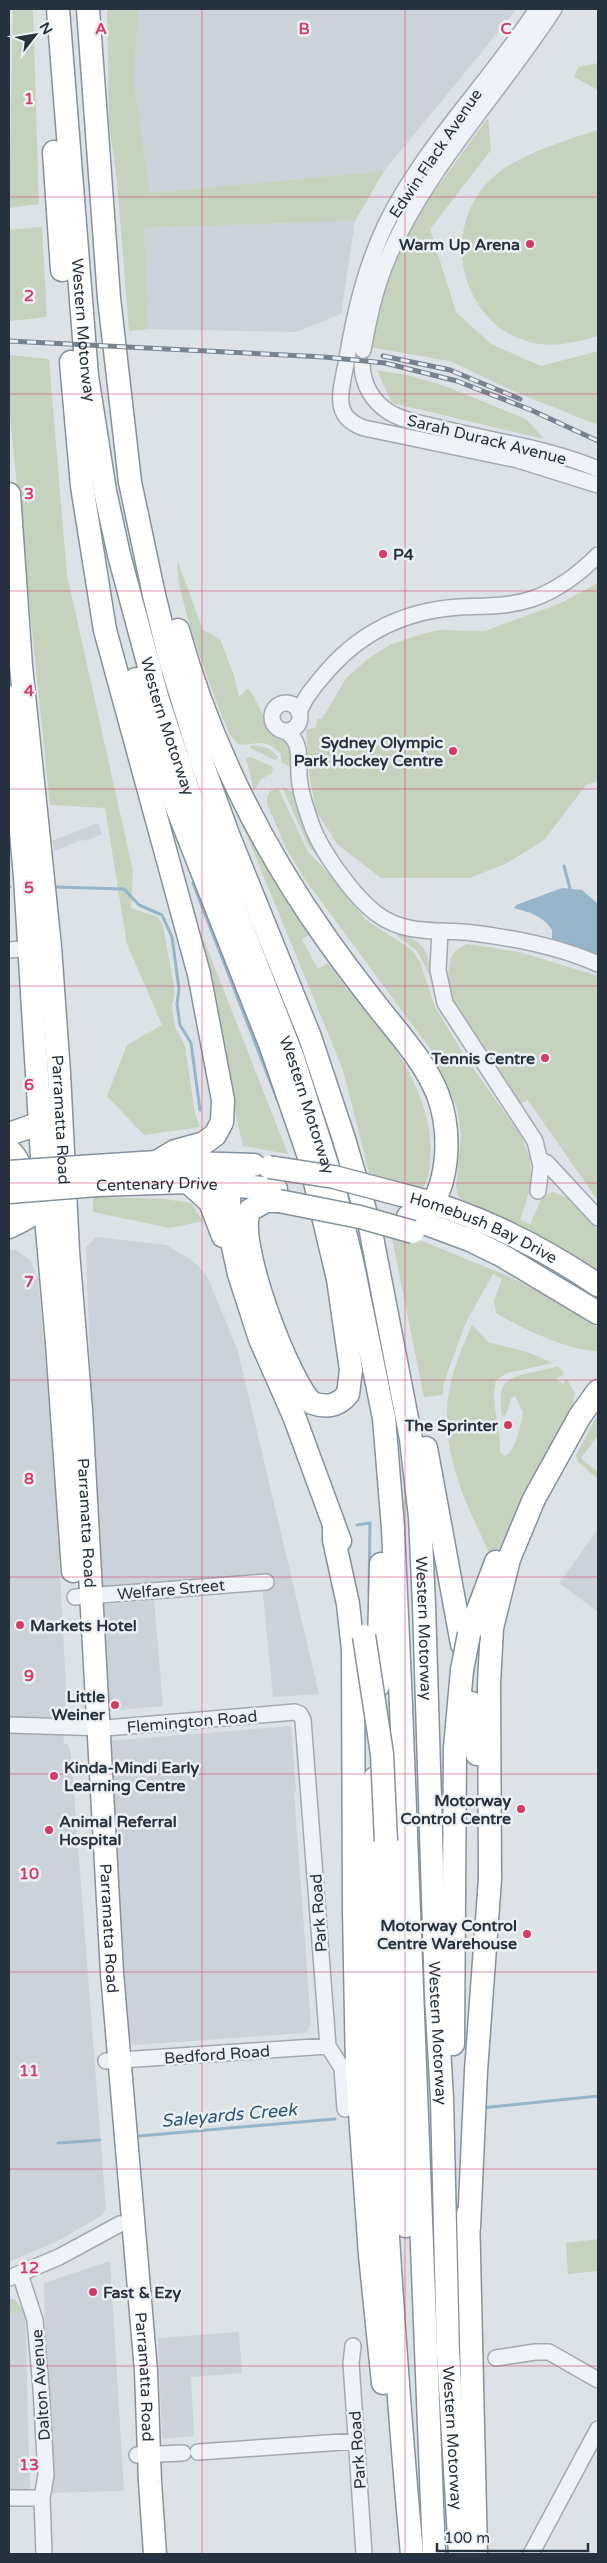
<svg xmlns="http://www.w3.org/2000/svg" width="607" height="2563" font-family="'Varela Round',sans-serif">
<rect width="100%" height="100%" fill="#dde2e7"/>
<path fill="#cbd2d9" d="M138,9H517L384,171L150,193L134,82Z
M355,221L341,314L296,332L148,329L144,228Z
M98,823L102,834L86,841L83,839L55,851L52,841Z
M96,1237L166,1245L192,1260L207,1276L238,1351L319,1694L273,1697L261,1574L98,1587L86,1247Z
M9,1250H16L31,1261L38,1280L53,1444L67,1704L61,1710L64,1743L69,1745L71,1755L106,2209L101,2216L58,2241L9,2262Z
M598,1529V1612L559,1583Z
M154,1600L163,1706L110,1711L105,1706L99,1605Z
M291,1726L296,1791L294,1792L311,2025L305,2033L134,2045L129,2041L108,1741Z
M110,2261L124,2491L48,2493L44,2283Z
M25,2312L30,2493H9V2314Z
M239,2332L242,2373L191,2377L194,2436L164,2439L162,2437L158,2338Z"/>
<path fill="#c5d2bd" d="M13,9H33L39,204L9,208Z
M107,9H138L134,82L150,193L384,171L355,221L144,228L148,329L129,331L117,181L109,124Z
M598,63V90L574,77L578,67Z
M488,118L491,150L430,229L456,312L491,344L541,366L598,351V425L513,391L450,361L369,347L379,300L409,226Z
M598,130V336C579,341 559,347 539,344C462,332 436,230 492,178C517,155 566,140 598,130Z
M42,227L47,317L10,321L9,230Z
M9,355L49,359L67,575L133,871L131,908L158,917L163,926L175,993L172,1006L175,1027L185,1046L195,1114L200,1127L144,1135L107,1096L127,1045L162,1025L127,944L105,808L50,805L9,407Z
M377,370L407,375L445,386L526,419L544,439L392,403Z
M178,562L203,630L220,639L234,675L239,697L247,689L250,690L271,730L277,735L290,740L294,769L281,762V754C262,735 256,747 238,744L231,736C218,710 172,586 178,562Z
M598,583V781L586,785L544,840L507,863L470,878H381L337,844L316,811L309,773L306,729L315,728L318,719H322L346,678L369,658L390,645L418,635L439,630L485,631L561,603Z
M252,745L268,748L279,757L275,760L250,748Z
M251,757L273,767L272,773L261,779L254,791L246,758Z
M282,787L296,794L330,868L309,847Z
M278,788L308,852L331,876L366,920L412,950L420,962L435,1007L464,1055L521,1136L530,1158L532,1183L520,1220L530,1224L543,1196L553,1192L566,1197L598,1229V1272C556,1244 512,1224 466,1205L458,1196L456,1187L461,1135L457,1108L431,1050L304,878L286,848L267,804V797L271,791Z
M234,804L312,933L302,940L318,969L328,963L347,989L359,996C392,1043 437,1101 430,1162C429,1172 428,1179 423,1187L416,1188L370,1176L343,1070Z
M396,935C421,935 431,954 430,976L417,951Z
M204,940L288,1154L243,1146L197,943Z
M468,944L519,952L598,976V1201L528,1100L521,1103L450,994C448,974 445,950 468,944Z
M93,1197L165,1199L191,1203L203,1221L170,1228L93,1212Z
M390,1228L508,1276L549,1297L598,1328V1351C570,1351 520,1328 496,1313L494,1301L502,1279L493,1274L466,1322L443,1385V1395L424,1397Z
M472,1324L488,1342L527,1352L553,1363L507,1373L496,1380C490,1404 501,1428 500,1452L504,1456C516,1453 521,1423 523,1412L515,1396L511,1398L506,1415L502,1416C501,1409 500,1400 501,1393C504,1371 542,1373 558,1366L564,1374L556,1379L563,1384L567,1379L575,1393L573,1405L493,1561C467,1505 437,1450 450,1386C454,1365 464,1344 472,1324Z
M598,1414V1435L581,1458L598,1472V1479L578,1462L576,1455Z
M598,2239V2271L568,2274L566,2243Z
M9,2299H14L25,2312L9,2314Z"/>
<path fill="#96b5c9" d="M562,888L582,890L598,904V956L552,939V930C542,915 531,913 514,908L516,905Z"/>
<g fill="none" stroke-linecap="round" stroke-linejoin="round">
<path stroke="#96b5c9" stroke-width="3" d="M564,866L570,889
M193,883L277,1099
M9,886L10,887
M56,887L124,889L139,905L162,915L172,937L179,989L177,1004L180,1025L191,1043L200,1110
M357,1525L370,1523L369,1592
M482,2108L598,2096
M139,2136L335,2119
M58,2143L100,2140"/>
<g stroke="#a2aab1" stroke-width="18">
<path id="minor" d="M537,9C489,83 423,147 385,226C364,271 354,316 346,364C341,391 331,417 364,428L518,460L598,485
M363,350C369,318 375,288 388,258C425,170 502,90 554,9
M362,365C363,385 372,401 389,412C403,421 421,423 436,427C490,441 546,447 598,469
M272 717a14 14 0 1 1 28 0a14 14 0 1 1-28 0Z
M299,713C304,697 318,682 329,669C364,630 408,610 460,607C484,606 508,607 532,599C558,590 578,575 598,555
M285,731C302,741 298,757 299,774C299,789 306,809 311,823C320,850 354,897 377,914C406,936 440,929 473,933C514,938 560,947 598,964
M440,931L438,970L445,1003L535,1141L541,1166L538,1191
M9,950L37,948
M541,1160L547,1163L598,1218
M75,1597L266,1582
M9,1725L106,1728L295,1712L300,1714L303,1720L328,2046L342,2068L345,2109
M106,2061L328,2046
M20,2274L35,2320L41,2388L46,2475L42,2498L44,2554
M9,2278L59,2257L120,2224L133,2223
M353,2346L351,2363L364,2554
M496,2358L535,2352H549L598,2380
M198,2452L357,2441
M137,2455L183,2453
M9,2498H42
M531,2554L598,2429"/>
</g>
<g stroke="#84919e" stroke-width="25">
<g id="highway">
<path id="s1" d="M58,9L87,376L105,491L119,555L158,700L187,787L293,1058L333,1183L352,1261L384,1418L393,1528L401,1706L434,2554"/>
<path id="s2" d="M88,9L109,298L130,482L154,595L170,660L201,760L229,837L310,1037L344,1139L370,1227L411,1439L420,1517L424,1605L436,1995L442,2099L448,2352L460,2554"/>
<path d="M54,152L62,270"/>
<path d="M71,362L82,486L105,630L199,974L223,1100L222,1122L215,1135L204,1143L175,1151L157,1162"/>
<path id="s3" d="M9,494L21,666L50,947L59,1073L68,1251L81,1410L112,1973L146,2371L150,2482L155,2554"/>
<path d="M178,630C208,739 260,845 326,938C345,965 365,991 385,1016C405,1041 426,1065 438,1095C451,1130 450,1180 428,1211L408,1217"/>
<path d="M136,679L175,803L270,1044L309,1157L338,1279L351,1370L348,1394C338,1406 327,1408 312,1403C289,1383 233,1236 250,1210L266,1201H279"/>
<path d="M9,697L25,877L45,1206L57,1343L73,1571"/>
<path d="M9,1134L35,1125L39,1121"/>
<path d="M9,1150C27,1165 26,1201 9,1215"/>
<path d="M244,1165L232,1179L229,1198L230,1233L239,1274L260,1339L294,1416L340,1541"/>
<path d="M95,1166L157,1162L254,1165"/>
<path d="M188,1182L210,1202L223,1236"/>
<path id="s4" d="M97,1185L188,1182L276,1189"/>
<path id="s5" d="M402,1195C471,1211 540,1246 598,1285"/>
<path d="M408,1217L470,1240L501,1255L598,1313"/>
<path d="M9,1227C26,1219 41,1211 52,1196"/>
<path d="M426,1448L462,1644"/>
<path d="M334,1527V1540L348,1604L353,1650L354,1910L357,2070L370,2255L383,2383"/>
<path d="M469,1634L496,1562"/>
<path d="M378,1686L381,1564"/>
<path d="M472,1703L477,1754"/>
<path d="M375,1778C368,1898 375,2018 382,2137C390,2277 399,2415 412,2554"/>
<path d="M386,1846L395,2104L406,2226"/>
<path d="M453,2044L455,1748L462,1670"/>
<path d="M468,2213L476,2554"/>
<path d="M469,2227L476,2071L490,1879L489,1683L492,1628L509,1559L534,1499L580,1416L598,1391"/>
</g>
</g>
<use href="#minor" stroke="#eff2f6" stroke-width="15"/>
<use href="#highway" stroke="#fff" stroke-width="22"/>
<g stroke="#768391" stroke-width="5">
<path id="rail" d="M9,341L324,357L385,363L457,381L531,410L598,441
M383,356L450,370L520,399"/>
</g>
<use href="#rail" stroke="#ecf1f5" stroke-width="3" stroke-dasharray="9" stroke-linecap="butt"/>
<g stroke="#84919e" stroke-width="25" stroke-linecap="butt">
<path id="highway-bridge" d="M269,1167L334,1177L402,1195
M9,1172L95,1166
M9,1192L97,1185
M279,1201L360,1217L413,1232
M364,1636L382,1754L386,1841
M462,1670L469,1634"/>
</g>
<use href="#highway-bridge" stroke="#fff" stroke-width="22"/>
</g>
<path fill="none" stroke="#d23c65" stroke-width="1" stroke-opacity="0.55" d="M202,9V2554M405,9V2554M9,197H598M9,394H598M9,591H598M9,789H598M9,986H598M9,1183H598M9,1380H598M9,1577H598M9,1774H598M9,1972H598M9,2169H598M9,2366H598"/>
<g fill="#d23c65" stroke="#ecf1f5" stroke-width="2">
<circle cx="530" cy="244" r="5"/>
<circle cx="383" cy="554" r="5"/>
<circle cx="453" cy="751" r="5"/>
<circle cx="545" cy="1058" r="5"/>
<circle cx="508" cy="1425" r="5"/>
<circle cx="20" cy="1625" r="5"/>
<circle cx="115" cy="1705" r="5"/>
<circle cx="54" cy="1776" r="5"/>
<circle cx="521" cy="1809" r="5"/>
<circle cx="49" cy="1830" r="5"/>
<circle cx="527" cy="1934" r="5"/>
<circle cx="93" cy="2292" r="5"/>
</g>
<g text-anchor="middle" stroke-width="5" stroke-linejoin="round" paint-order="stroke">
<g font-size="16" fill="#26323e" stroke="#ecf1f5">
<text transform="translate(435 153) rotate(-56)" y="6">Edwin Flack Avenue</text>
<text dy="6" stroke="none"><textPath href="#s1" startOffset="322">Western Motorway</textPath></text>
<text transform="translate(487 439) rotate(14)" y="6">Sarah Durack Avenue</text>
<text dy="6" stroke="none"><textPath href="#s1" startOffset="728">Western Motorway</textPath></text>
<text dy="6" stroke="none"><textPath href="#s1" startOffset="1132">Western Motorway</textPath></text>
<text dy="6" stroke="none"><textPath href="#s3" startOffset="628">Parramatta Road</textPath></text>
<text dy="6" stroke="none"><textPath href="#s4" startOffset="60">Centenary Drive</textPath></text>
<text dy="6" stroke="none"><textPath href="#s5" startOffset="88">Homebush Bay Drive</textPath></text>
<text dy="6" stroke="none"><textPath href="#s3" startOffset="1032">Parramatta Road</textPath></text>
<text transform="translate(171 1589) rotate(-5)" y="6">Welfare Street</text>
<text dy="6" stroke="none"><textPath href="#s2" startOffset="1665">Western Motorway</textPath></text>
<text transform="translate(192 1721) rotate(-5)" y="6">Flemington Road</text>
<text transform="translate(318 1913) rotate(-94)" y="6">Park Road</text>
<text dy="6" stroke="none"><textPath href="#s3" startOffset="1438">Parramatta Road</textPath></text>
<text dy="6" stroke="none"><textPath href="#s2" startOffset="2070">Western Motorway</textPath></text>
<text transform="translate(217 2054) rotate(-4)" y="6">Bedford Road</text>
<text dy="6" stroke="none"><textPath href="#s3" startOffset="1888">Parramatta Road</textPath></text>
<text transform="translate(40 2385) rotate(-94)" y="6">Dalton Avenue</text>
<text dy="6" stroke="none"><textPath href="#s2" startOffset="2475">Western Motorway</textPath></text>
<text transform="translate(357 2450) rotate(-94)" y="6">Park Road</text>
</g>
<g font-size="16" font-weight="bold" fill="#26323e" stroke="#ecf1f5" text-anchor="end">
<text x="520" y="250">Warm Up Arena</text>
<text x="393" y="560" text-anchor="start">P4</text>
<text x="443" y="748">Sydney Olympic<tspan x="443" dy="18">Park Hockey Centre</tspan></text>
<text x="535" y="1064">Tennis Centre</text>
<text x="498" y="1431">The Sprinter</text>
<text x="30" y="1631" text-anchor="start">Markets Hotel</text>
<text x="105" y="1702">Little<tspan x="105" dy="18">Weiner</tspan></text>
<text x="64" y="1773" text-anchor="start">Kinda-Mindi Early<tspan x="64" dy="18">Learning Centre</tspan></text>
<text x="511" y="1806">Motorway<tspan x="511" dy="18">Control Centre</tspan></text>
<text x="59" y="1827" text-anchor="start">Animal Referral<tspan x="59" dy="18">Hospital</tspan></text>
<text x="517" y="1931">Motorway Control<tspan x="517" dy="18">Centre Warehouse</tspan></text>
<text x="103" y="2298" text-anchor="start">Fast &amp; Ezy</text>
</g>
<g font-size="18" font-style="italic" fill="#2f5673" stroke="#ecf1f5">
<text transform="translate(229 2115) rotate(-5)" y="6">Saleyards Creek</text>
</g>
</g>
<g font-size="16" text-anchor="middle" font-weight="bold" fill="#d23c65" stroke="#ecf1f5" stroke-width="5" stroke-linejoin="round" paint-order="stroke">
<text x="101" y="34">A</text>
<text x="304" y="34">B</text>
<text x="506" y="34">C</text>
<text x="29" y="104">1</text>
<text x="29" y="301">2</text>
<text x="29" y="499">3</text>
<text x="29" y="696">4</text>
<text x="29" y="893">5</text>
<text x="29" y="1090">6</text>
<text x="29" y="1287">7</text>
<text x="29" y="1484">8</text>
<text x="29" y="1681">9</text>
<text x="29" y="1879">10</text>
<text x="29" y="2076">11</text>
<text x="29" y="2273">12</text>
<text x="29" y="2470">13</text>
</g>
<rect width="607" height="2563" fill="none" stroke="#26323e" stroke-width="20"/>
<g transform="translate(35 35) rotate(59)" stroke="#ecf1f5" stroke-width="4" paint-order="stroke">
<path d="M0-4L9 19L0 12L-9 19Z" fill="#26323e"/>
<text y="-8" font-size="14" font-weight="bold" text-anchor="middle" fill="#26323e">N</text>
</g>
<path d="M437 2543v8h151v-8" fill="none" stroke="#26323e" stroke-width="2.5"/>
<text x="444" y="2543" font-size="15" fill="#26323e" stroke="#ecf1f5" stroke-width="4" paint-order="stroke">100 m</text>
</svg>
